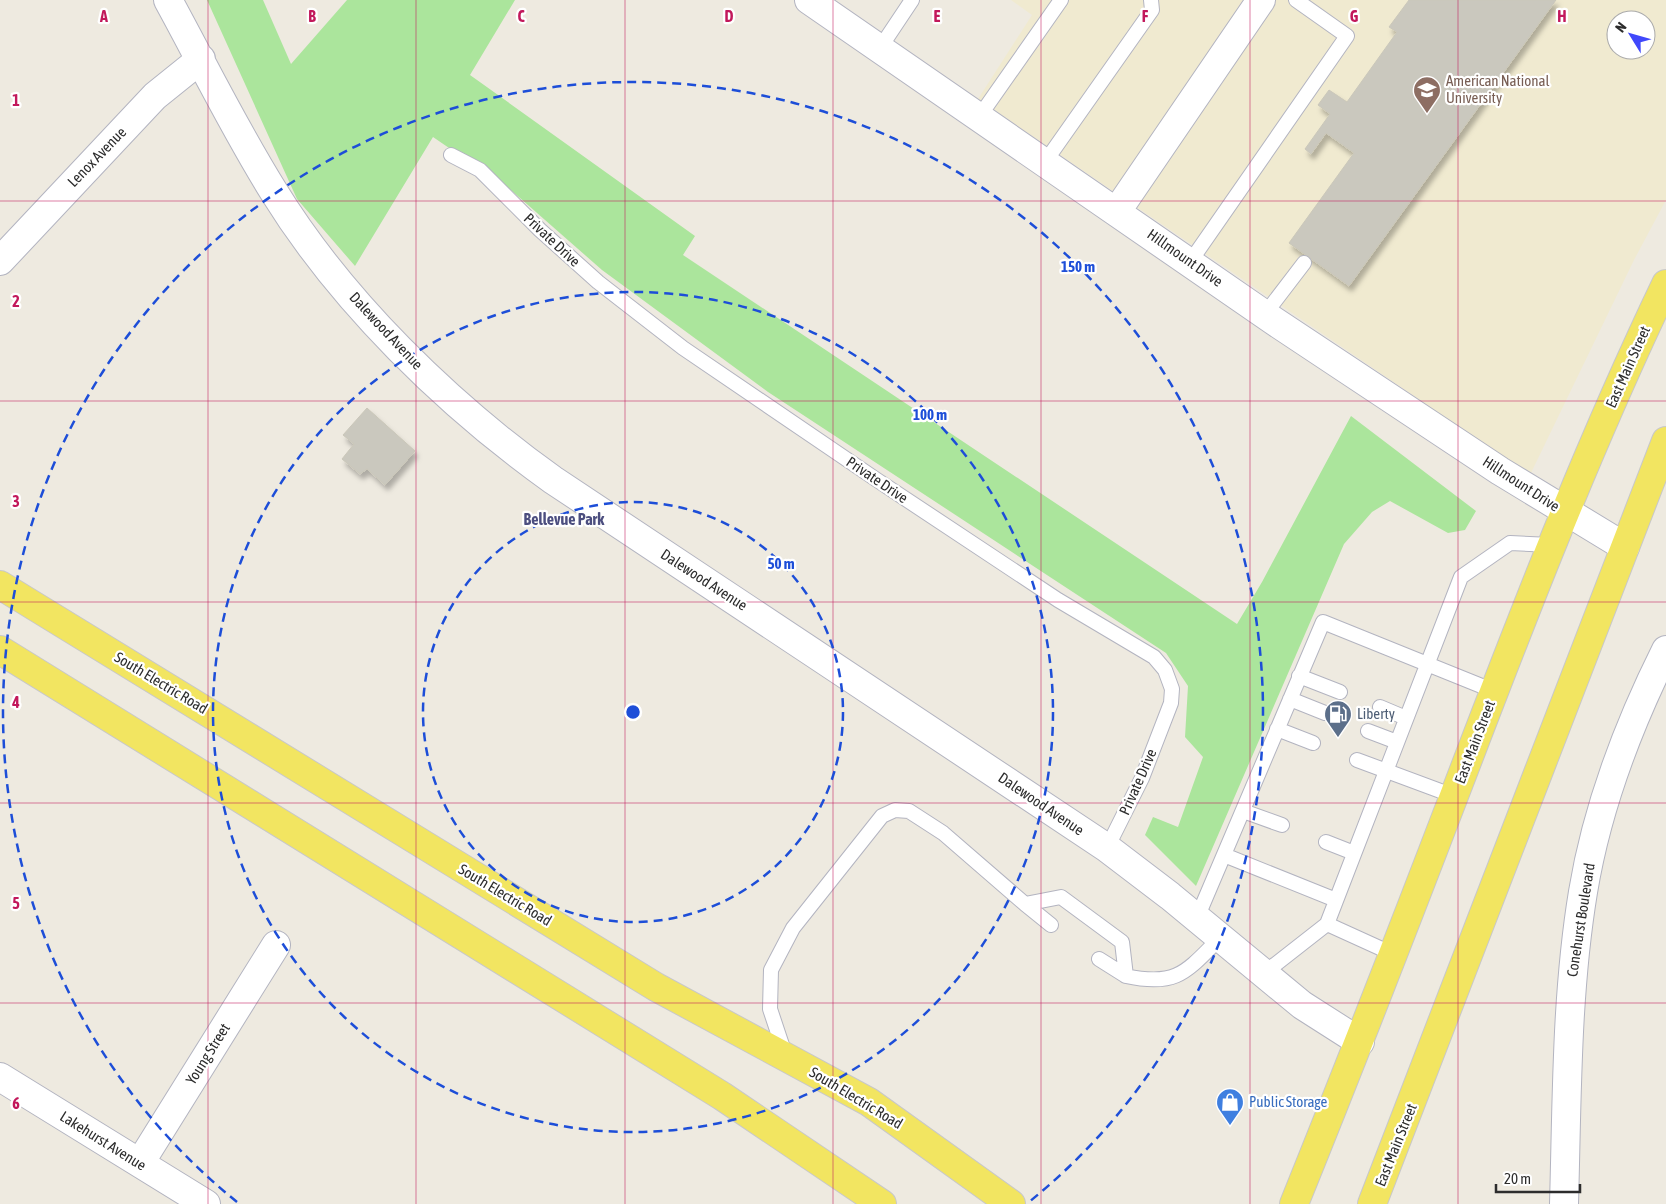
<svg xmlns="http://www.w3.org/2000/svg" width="1666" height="1204" font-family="'Asap Condensed',sans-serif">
<defs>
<filter id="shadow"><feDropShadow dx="3" dy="5.5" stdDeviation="2.5" flood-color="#0004"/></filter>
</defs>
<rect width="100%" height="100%" fill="#eeeae0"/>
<path fill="#f0ead0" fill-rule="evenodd" d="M1011,0H1666V200L1634,260L1530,475L978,99L1032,15ZM1616,20H1646V50H1616Z"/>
<path fill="#abe59c" d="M207,0H263L291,64L347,0H515L470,75L695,236L683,255L1237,624L1262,582L1351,416L1476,511L1465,530L1448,533L1390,501L1372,512L1344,544L1196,886L1145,835L1153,817L1178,827L1203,757L1185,737L1188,686L1166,653L768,392L602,270L512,191L433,137L355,266L297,199Z"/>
<path fill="#cac8be" stroke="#cac7b9" filter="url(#shadow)" d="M1409,0H1556L1349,286L1289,243L1354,153L1326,133L1311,154L1305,149L1330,114L1318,105L1329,90L1347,102L1397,32L1389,27Z
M367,408L415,451L385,485L367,469L360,474L342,459L354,444L343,435Z"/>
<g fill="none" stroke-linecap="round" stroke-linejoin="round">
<g stroke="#b3b4c0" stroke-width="16">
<path id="lane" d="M880,48L912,0
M979,117L1061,0
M451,155L480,170L540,230L598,282L683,348L877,480L1058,600L1154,657L1165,670L1172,689L1171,703L1142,778L1107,848
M1045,162L1152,10L1151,0
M1190,262L1347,36L1296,0
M1265,314L1304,263
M1299,676L1340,692
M1290,699L1325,713
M1380,707L1406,718
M1277,729L1313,743
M1368,731L1397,742
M1357,760L1454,796
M1243,811L1282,825
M1326,842L1354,853
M1224,855L1336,900
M1025,904L1051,925
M1197,918L1323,622L1494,691
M1393,954L1327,924L1461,577L1510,543L1551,545
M1099,959L1126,976
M1263,974L1327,924
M785,1054L770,1009L771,970L793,928L882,816L895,810L909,811L943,833L1025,904L1061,897L1122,942L1126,976C1177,987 1186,972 1220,938"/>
</g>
<g stroke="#b3b4c0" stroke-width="30">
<path id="street" d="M168,0C203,64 235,130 274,192C342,302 448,405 553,480L1107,848L1170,896L1302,1005L1360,1042
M809,0L1274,321L1500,471L1625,547
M1117,211L1261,0
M0,261L155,96L201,59
M0,1077L206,1204
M140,1163L276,945
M1564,1204C1567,1100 1566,995 1583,892C1597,807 1628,726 1666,650"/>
</g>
<g stroke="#c8c8c8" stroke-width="30">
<path id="primary" d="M0,585L656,987L869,1102L1011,1204
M0,650L722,1096L882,1204
M1294,1204C1349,1068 1402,932 1454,796C1520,623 1586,451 1666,284
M1372,1204L1666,441"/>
</g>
<use href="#lane" stroke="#fff" stroke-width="14"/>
<use href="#street" stroke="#fff" stroke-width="28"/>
<use href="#primary" stroke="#f2e561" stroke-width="28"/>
</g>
<path fill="none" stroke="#c2185b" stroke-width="1" stroke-opacity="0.55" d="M208,0V1204M416,0V1204M625,0V1204M833,0V1204M1041,0V1204M1250,0V1204M1458,0V1204M0,201H1666M0,401H1666M0,602H1666M0,803H1666M0,1003H1666"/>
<g fill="none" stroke="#1d4ed8" stroke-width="2.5" stroke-dasharray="9 6">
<circle cx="633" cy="712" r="210"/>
<circle cx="633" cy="712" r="420"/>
<path d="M237 1202A630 630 0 1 1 1029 1202"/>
</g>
<defs>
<g id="university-pin" transform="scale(1.4375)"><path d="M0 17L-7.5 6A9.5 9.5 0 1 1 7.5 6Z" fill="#8d6e63" stroke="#fff"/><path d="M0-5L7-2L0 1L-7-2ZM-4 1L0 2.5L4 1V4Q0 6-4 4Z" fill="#fff"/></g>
<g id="fuel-pin" transform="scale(1.4375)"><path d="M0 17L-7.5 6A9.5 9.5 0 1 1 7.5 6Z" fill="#5c6f8a" stroke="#fff"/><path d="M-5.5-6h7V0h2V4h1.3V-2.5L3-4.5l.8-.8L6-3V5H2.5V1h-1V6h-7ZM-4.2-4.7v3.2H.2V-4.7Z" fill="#fff"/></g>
<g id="shop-pin" transform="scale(1.4375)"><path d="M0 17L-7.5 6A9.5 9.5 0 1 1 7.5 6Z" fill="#3f7fe0" stroke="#fff"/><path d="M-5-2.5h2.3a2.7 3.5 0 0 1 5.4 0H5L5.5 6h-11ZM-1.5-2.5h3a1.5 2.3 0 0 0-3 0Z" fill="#fff"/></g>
</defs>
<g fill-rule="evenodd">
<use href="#university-pin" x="1427" y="90"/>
<use href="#fuel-pin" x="1338" y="714"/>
<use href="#shop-pin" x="1230" y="1102"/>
</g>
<g text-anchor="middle" stroke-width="4.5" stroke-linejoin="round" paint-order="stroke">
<g font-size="15" fill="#785e54" stroke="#fff" text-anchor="start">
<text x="1446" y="86">American National<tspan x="1446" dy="17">University</tspan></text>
</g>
<g font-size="15" fill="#2d2d2d" stroke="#fff">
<text transform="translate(97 157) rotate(-46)" y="5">Lenox Avenue</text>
<text transform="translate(552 240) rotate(43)" y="5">Private Drive</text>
<text transform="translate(1185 258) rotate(35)" y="5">Hillmount Drive</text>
<text transform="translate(386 331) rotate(47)" y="5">Dalewood Avenue</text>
<text transform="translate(1628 367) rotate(-66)" y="5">East Main Street</text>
<text transform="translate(877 480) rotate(34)" y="5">Private Drive</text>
<text transform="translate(1521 484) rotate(33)" y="5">Hillmount Drive</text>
<text transform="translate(704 580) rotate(33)" y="5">Dalewood Avenue</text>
<text transform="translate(161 683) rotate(31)" y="5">South Electric Road</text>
<text transform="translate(1475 742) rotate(-69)" y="5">East Main Street</text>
<text transform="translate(1138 782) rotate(-66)" y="5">Private Drive</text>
<text transform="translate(1041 804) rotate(34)" y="5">Dalewood Avenue</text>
<text transform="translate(505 895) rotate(31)" y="5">South Electric Road</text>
<text transform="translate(1581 920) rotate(-81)" y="5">Conehurst Boulevard</text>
<text transform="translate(208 1054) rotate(-58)" y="5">Young Street</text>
<text transform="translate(856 1098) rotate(31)" y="5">South Electric Road</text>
<text transform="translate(103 1141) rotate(32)" y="5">Lakehurst Avenue</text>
<text transform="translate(1396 1145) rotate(-68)" y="5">East Main Street</text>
</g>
<g font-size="15" fill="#4e5e75" stroke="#fff" text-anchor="start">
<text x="1357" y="719">Liberty</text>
</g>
<g font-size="15" fill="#366cbe" stroke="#fff" text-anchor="start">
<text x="1249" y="1107">Public Storage</text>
</g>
<g font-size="16" font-weight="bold" fill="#4c4e7f" stroke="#fff">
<text x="564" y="525">Bellevue Park</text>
</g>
</g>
<g font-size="16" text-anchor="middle" font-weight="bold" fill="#c2185b" stroke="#fff" stroke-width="4.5" stroke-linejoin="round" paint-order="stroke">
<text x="104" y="22">A</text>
<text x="312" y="22">B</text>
<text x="521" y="22">C</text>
<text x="729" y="22">D</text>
<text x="937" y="22">E</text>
<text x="1145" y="22">F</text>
<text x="1354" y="22">G</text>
<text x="1562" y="22">H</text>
<text x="16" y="106">1</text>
<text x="16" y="307">2</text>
<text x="16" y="507">3</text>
<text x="16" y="708">4</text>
<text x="16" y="909">5</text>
<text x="16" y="1109">6</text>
</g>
<circle cx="633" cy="712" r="8" fill="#1d4ed8" stroke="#fff" stroke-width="2.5"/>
<g font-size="15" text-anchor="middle" font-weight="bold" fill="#1d4ed8" stroke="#fff" stroke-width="4.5" stroke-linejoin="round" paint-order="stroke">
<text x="1078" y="272">150 m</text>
<text x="930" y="420">100 m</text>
<text x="781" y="569">50 m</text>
</g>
<g transform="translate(1631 35) rotate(307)"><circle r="24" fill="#ffffff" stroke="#ababab"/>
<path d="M0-4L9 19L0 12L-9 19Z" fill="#4048fb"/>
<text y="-8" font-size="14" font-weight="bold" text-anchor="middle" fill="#2d2d2d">N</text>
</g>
<path d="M1496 1184v8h84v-8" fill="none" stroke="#2d2d2d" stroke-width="2.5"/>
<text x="1504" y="1184" font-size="15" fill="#2d2d2d" stroke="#ffffff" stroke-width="4" paint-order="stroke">20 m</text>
</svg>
